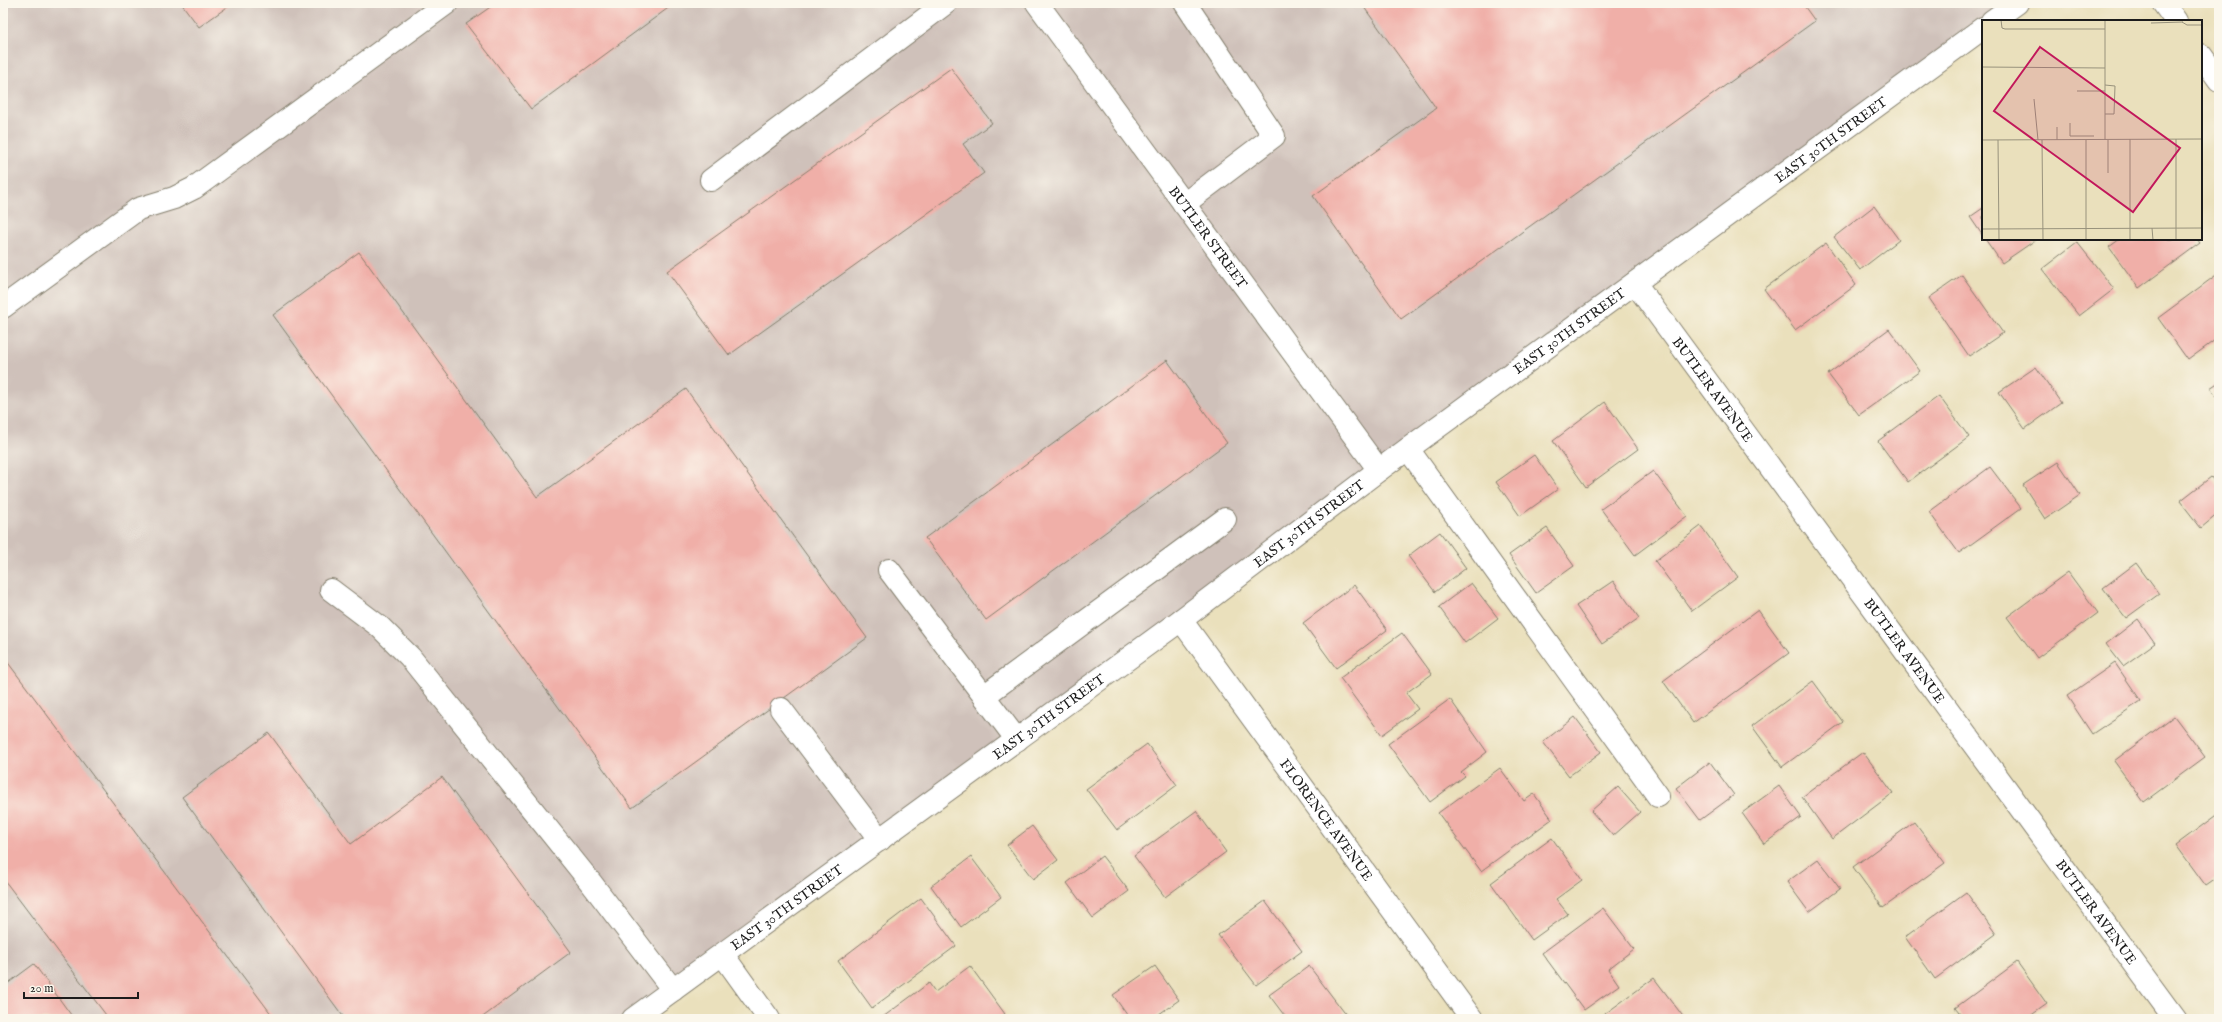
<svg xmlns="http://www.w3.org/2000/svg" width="2222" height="1022" font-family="'IM FELL English',serif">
<rect width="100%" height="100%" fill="#fbf7ec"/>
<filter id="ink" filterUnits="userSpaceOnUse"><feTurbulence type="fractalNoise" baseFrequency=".025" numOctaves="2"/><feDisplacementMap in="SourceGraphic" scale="8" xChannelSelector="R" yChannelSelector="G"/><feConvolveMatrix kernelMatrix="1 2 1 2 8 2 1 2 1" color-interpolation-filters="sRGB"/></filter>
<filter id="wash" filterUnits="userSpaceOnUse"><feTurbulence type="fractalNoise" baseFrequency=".012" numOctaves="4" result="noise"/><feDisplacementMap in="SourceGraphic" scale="16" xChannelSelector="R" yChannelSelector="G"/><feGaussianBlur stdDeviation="0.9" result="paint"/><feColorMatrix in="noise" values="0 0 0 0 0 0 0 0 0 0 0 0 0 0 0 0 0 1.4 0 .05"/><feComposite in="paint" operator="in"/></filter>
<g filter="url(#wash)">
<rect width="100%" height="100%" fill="#eae0bc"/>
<path fill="#cfc1ba" d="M3,3H2033L2009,21H1983L641,1019H3Z"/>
<g id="blocks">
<path fill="#f0afa8" d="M181,3H233L199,27Z
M496,3H675L531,109L466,24Z
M1361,3H1802L1815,21L1401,319L1313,196L1436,108Z
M951,68L992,123L963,144L984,173L729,355L667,271Z
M1874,206L1899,240L1860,270L1834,237Z
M1983,208V236L1970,217Z
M1985,239H2037L2002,263Z
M2120,239H2197L2200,243L2139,288L2109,247Z
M2077,242L2114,289L2079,316L2042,269Z
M1826,243L1856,285L1795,330L1764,289Z
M359,252L537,497L686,389L867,638L632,808L273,315Z
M2219,273V337L2188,360L2158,318Z
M1962,275L2003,333L1969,356L1929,298Z
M1889,329L1920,371L1859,415L1828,374Z
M1167,360L1227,443L986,620L925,538Z
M2036,367L2061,403L2025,429L1999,392Z
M2219,382V401L2210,388Z
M1939,396L1969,437L1908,482L1878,441Z
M1605,402L1638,449L1586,487L1553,441Z
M1534,455L1558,489L1520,516L1496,482Z
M2058,462L2080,495L2045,519L2023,485Z
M1990,467L2021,508L1959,553L1929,512Z
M1653,471L1687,516L1635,555L1601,509Z
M2211,477L2219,487V513L2201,528L2180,501Z
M1701,526L1738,577L1692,611L1655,561Z
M1547,528L1574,566L1536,593L1509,555Z
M1440,532L1466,568L1435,592L1408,556Z
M2136,563L2159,594L2126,618L2103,588Z
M2068,572L2098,613L2037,658L2007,617Z
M1613,581L1639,618L1602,644L1576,606Z
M1471,583L1498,618L1465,643L1439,607Z
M1354,585L1387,630L1336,668L1303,623Z
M1758,610L1789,653L1693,723L1663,681Z
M2138,619L2155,643L2123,666L2106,644Z
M1402,633L1432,674L1406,693L1418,709L1382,735L1340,678Z
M3,656L275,1019H109L5,881L3,883Z
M2115,663L2141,701L2092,734L2067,696Z
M1813,681L1843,722L1782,767L1752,726Z
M1450,699L1487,752L1461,772L1465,776L1430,802L1388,744Z
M2174,716L2205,757L2144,802L2114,761Z
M1575,717L1601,752L1569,776L1543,742Z
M269,733L351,844L442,777L571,952L480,1019H345L182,797Z
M1147,744L1177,785L1117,830L1086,789Z
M1863,752L1893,793L1832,839L1802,797Z
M1710,762L1734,795L1700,820L1676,788Z
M1500,768L1524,801L1534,794L1552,819L1481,871L1438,813Z
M1779,786L1801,817L1764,844L1742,813Z
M1618,787L1640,812L1613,836L1591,811Z
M1196,811L1226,852L1165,897L1134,856Z
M2219,813V877L2206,886L2176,845Z
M1914,822L1945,863L1883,908L1853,867Z
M1032,826L1058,860L1033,879L1007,845Z
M1552,838L1582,880L1556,899L1568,914L1532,940L1491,883Z
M1102,856L1129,891L1093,918L1067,883Z
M971,857L1001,897L961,927L931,886Z
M1818,859L1840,889L1809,912L1787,882Z
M1966,892L1996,934L1935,979L1905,937Z
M921,898L956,946L872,1008L838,961Z
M1265,901L1302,951L1256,985L1218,935Z
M1603,908L1634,949L1608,969L1619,985L1584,1010L1542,953Z
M2017,962L2047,1004L2026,1019H1964L1955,1008Z
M34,964L74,1019H3V987Z
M970,966L1005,1014L998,1019H884L883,1017L929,983L935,992Z
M1155,966L1179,1000L1152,1019H1130L1113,995Z
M1309,966L1347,1016L1343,1019H1287L1269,995Z
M1654,978L1685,1019H1598Z"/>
</g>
</g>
<g filter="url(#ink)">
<use href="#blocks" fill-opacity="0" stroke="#837e6c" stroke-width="1"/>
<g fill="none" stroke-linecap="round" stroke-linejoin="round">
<g stroke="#837e6c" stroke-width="24">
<g id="minor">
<path id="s1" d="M1037,3L1379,470"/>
<path d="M2163,3L2176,21"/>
<path d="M1992,21L2017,3"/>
<path d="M2201,55L2219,80"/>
<path d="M711,180L946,3"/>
<path d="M1184,204L1274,136L1185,3"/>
<path id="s2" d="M1635,283L2175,1019"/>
<path d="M3,307L138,209L174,198L194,188L447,3"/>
<path d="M1408,449L1658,796"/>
<path d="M889,570L1017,740"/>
<path d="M331,590L380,627L410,657L592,884L673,990"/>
<path id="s3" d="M1181,620L1472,1019"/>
<path d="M984,696L1225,519"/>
<path d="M781,709L880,840"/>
<path d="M723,955L769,1019"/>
<path id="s4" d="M633,1019L1181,620L1379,470L1983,28"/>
</g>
</g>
<use href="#minor" stroke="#fff" stroke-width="22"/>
</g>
</g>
<g text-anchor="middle" stroke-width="3" stroke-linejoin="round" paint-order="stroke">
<g font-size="14" fill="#1c1c1c" stroke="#fbf7ec">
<text dy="5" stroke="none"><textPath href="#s4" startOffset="1486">EAST 30TH STREET</textPath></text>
<text dy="5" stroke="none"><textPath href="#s1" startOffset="290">BUTLER STREET</textPath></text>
<text dy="5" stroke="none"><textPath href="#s4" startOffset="1162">EAST 30TH STREET</textPath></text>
<text dy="5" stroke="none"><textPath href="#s2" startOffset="132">BUTLER AVENUE</textPath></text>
<text dy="5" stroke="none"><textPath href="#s4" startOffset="838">EAST 30TH STREET</textPath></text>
<text dy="5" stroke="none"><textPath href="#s2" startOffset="456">BUTLER AVENUE</textPath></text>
<text dy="5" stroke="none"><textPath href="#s4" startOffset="514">EAST 30TH STREET</textPath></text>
<text dy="5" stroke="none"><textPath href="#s3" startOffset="247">FLORENCE AVENUE</textPath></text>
<text dy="5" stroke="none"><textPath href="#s4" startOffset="190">EAST 30TH STREET</textPath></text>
<text dy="5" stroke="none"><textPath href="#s2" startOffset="780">BUTLER AVENUE</textPath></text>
</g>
</g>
<g transform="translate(1982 20)">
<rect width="220" height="220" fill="#eae0bc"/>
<path fill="none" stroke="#98927c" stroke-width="1" d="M19,0L20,8L23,9H123M123,0V120M200,2L205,5H220M169,3L201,2M0,47L123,48M123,65L133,66L132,94H123M95,71H123M52,79L56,120M88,103V116M75,107V120M88,116H112M148,119V220M194,119V220M0,120L220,119M16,120L17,220M60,120L61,220M104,120V220M126,153V120M170,208L171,220M0,209L220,208"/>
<path fill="#c2185b" fill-opacity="0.15" stroke="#c2185b" stroke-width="2" d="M58,27L198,128L151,192L12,91Z"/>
<rect width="220" height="220" fill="none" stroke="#1c1c1c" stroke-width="2"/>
</g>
<rect width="2222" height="1022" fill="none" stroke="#fbf7ec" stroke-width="16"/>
<path d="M24 992v6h114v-6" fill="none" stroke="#1c1c1c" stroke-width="2"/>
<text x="30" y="992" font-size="12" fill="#1c1c1c" stroke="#fbf7ec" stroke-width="3" paint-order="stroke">20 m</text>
</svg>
